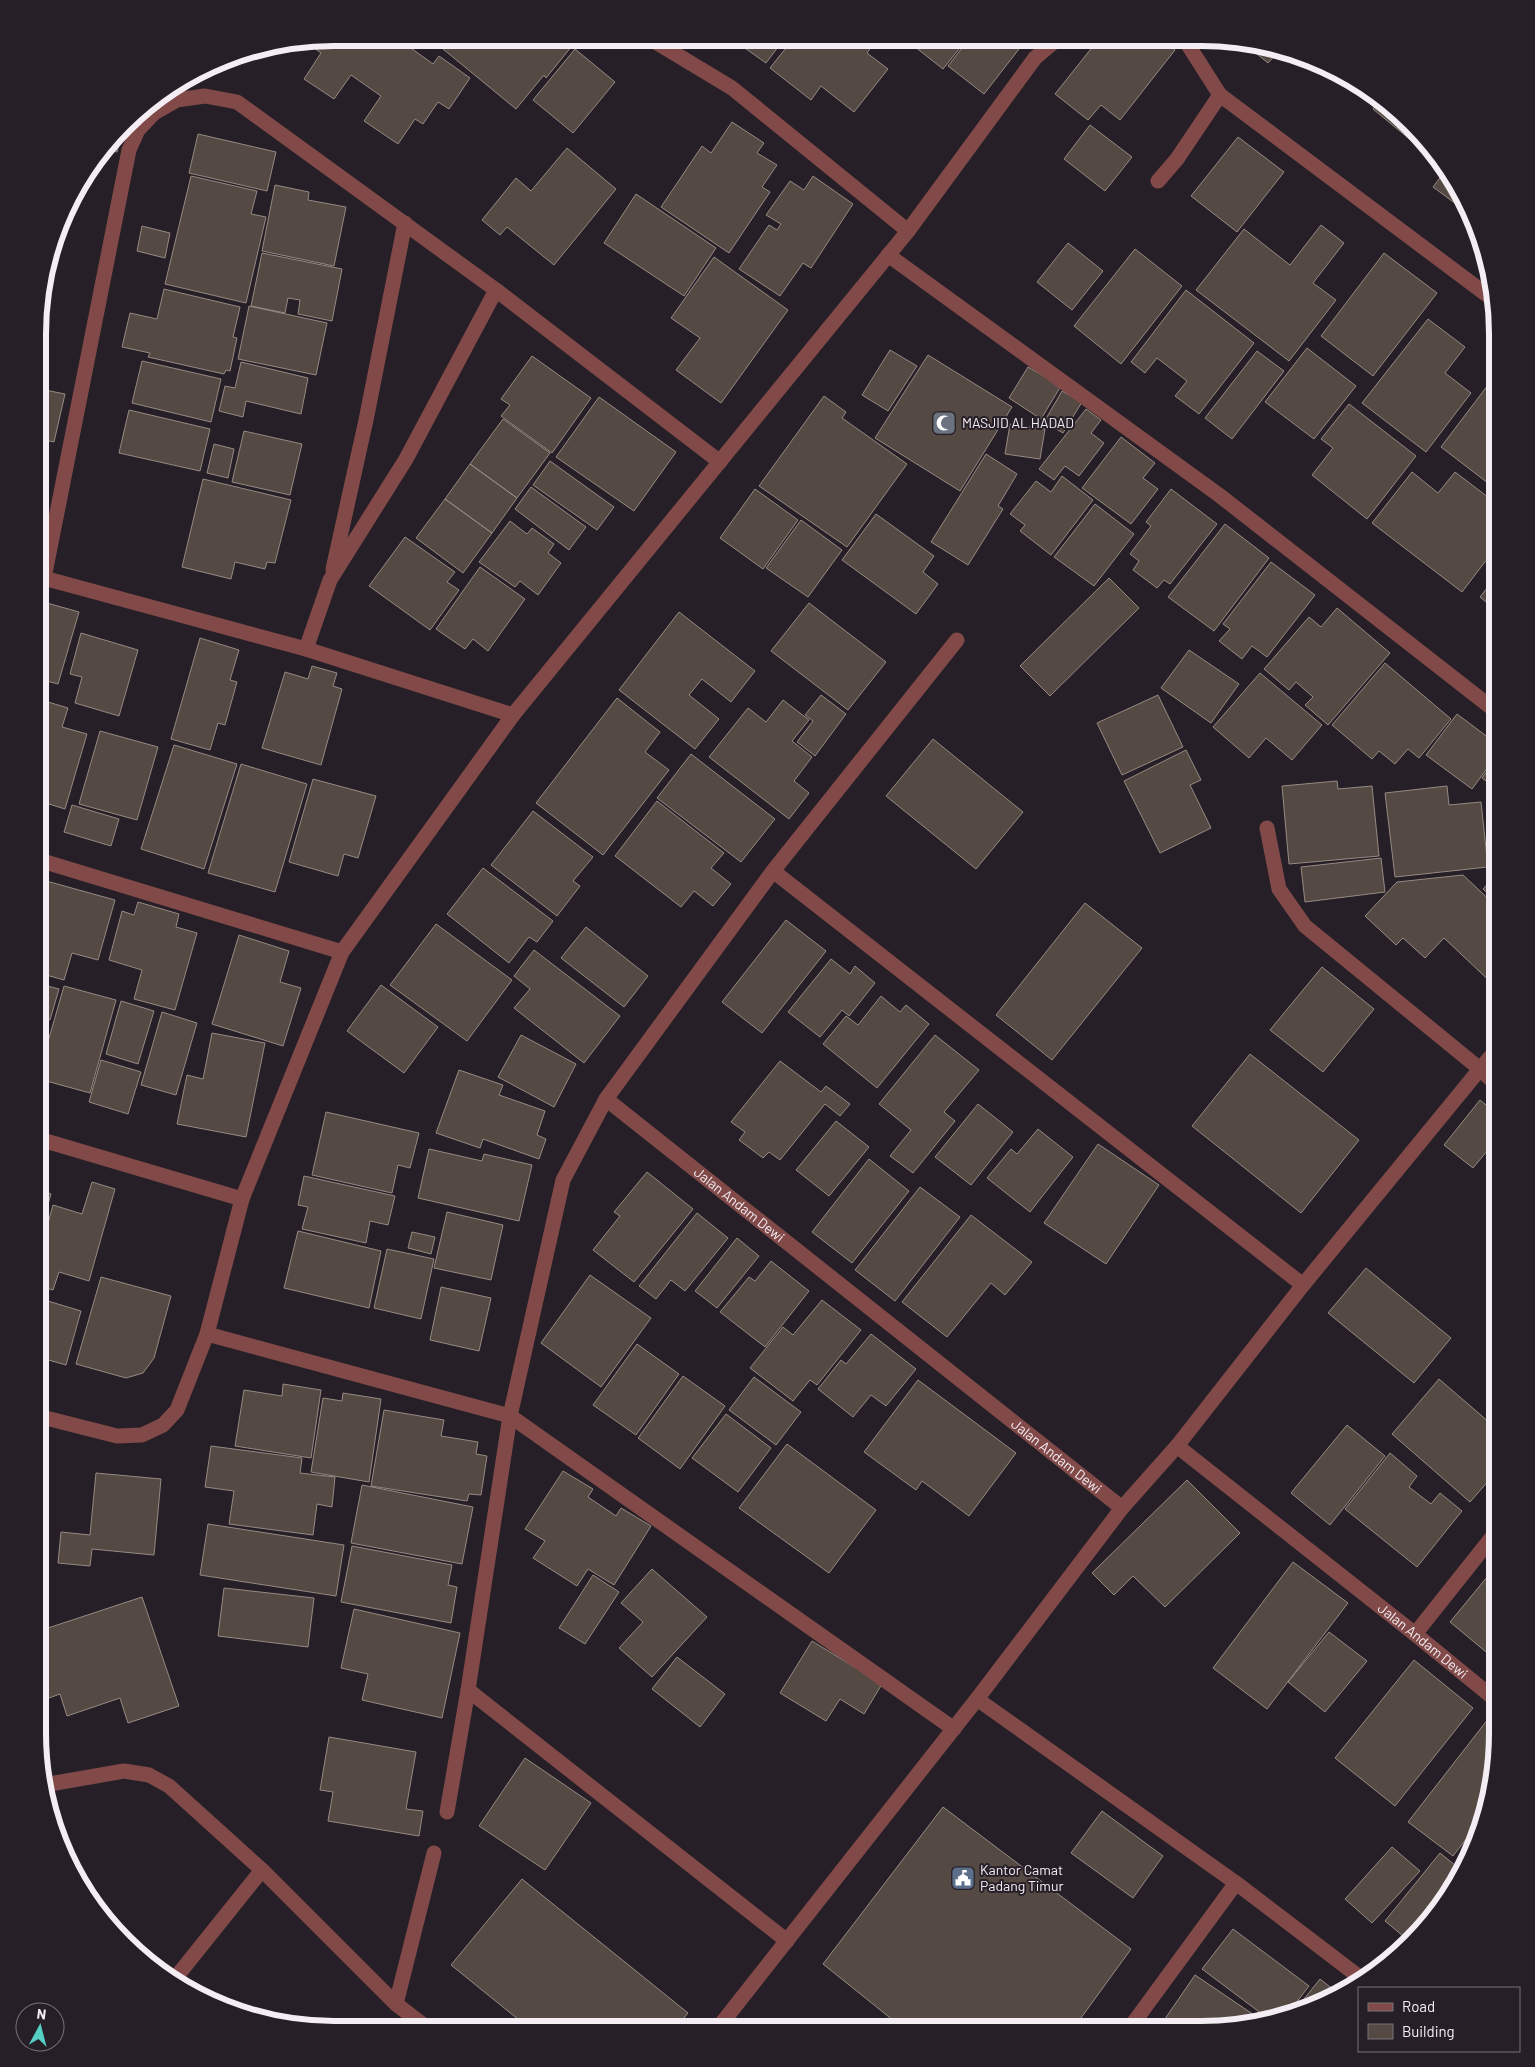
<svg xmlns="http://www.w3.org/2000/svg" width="1535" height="2067" font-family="Barlow,sans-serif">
<rect width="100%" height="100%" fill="#271f27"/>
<path fill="#544943" stroke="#968a83" d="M335,37L397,38L433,64L439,56L470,78L449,109L438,102L423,124L415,119L398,144L364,121L381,96L351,75L334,99L304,79L321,53L306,42Z
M452,38H573L576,41L546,78L544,75L516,109L443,49Z
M732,39H784L766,63Z
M793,39H877L867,53L888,69L854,112L821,86L811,100L770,68Z
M905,39H967L943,69Z
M969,39H1007L1019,49L984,94L948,66Z
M1098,40H1122L1128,44L1131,40H1162L1175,50L1120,120L1101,105L1088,120L1055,94Z
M1240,40L1279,51L1268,63Z
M575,49L615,82L573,133L533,100Z
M1380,101L1420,135L1413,142L1373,109Z
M732,122L764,143L757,153L777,165L762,187L770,192L729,253L661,207L702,146L711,153Z
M1090,125L1132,157L1105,191L1064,159Z
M122,132L117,152L107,150Z
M198,134L276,152L267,191L189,173Z
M1238,137L1284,172L1237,232L1191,196Z
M567,148L616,189L554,265L507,227L500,235L482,220L516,178L531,191Z
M1445,171L1467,203L1471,215L1433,187Z
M191,176L257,191L251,214L266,217L246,303L165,284Z
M813,176L853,204L811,268L803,263L780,296L739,269L769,225L777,230L781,224L766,215L790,181L804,190Z
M275,185L309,192L308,200L346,207L334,266L262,251Z
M636,194L716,248L684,296L604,243Z
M1321,225L1344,243L1313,283L1336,300L1289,361L1196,290L1244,229L1290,265Z
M142,226L170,233L165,258L137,251Z
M1068,243L1103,271L1072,310L1037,282Z
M1135,249L1182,286L1121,364L1074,326Z
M262,253L342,269L332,321L298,314L300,300L288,298L285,313L251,306Z
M1384,253L1437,293L1373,376L1321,336Z
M714,257L788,310L721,403L676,370L700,338L671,318Z
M45,282L48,283L40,318V296Z
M164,289L240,307L233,337L237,338L230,371L226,370L224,374L148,357L150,353L122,347L130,313L157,319Z
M1186,290L1254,343L1199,414L1175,396L1187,381L1157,358L1145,373L1131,362Z
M249,306L327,323L316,375L238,359Z
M1428,319L1465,347L1445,373L1471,393L1426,452L1362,403Z
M1307,348L1356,386L1314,439L1265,402Z
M890,350L917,366L888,411L862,395Z
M1257,351L1284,371L1232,439L1205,418Z
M928,355L1012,407L960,491L875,438Z
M532,356L591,398L552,453L501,416L510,405L501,399Z
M142,361L221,379L211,422L132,403Z
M241,362L308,378L301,414L246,401L243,417L219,411L225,386L235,388Z
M1028,367L1061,386L1041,419L1009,398Z
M1494,377L1497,380V490L1441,447Z
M40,389L65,394L54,442L40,439Z
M1062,391L1082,402L1063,433L1044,422Z
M824,396L846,412L842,418L907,464L847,547L759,486Z
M599,397L676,452L634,511L556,457Z
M1349,404L1416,456L1367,519L1312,475L1333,448L1321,439Z
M1086,409L1101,420L1091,433L1104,443L1079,476L1065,466L1054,480L1039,469Z
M129,410L210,429L200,471L119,453Z
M503,419L550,453L517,498L470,464Z
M1010,424L1045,429L1040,459L1005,454Z
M244,431L302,444L290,495L232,482Z
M1121,437L1155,463L1143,478L1158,489L1131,524L1082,488Z
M40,444L46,445L40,472Z
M214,444L234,449L228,478L207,473Z
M986,454L1017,474L998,506L1003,509L968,565L931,542Z
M550,461L614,507L597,530L533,485Z
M470,464L517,498L492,533L445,499Z
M1412,472L1438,493L1455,472L1497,504V546L1462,592L1372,523Z
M1062,476L1093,500L1051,555L1020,531L1025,525L1010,514L1036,481L1051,492Z
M203,479L291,500L275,563L267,562L265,569L235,562L231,579L182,567Z
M531,487L586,527L569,550L515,509Z
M755,489L798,520L763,569L720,538Z
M1171,489L1217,524L1170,584L1164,580L1157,588L1133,570L1139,561L1130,554L1151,526L1146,522Z
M445,499L492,533L463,573L416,538Z
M1095,504L1134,534L1094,586L1054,557Z
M876,514L934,556L923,572L938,584L916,614L842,560Z
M801,520L842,550L808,597L766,568Z
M510,521L527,534L532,528L554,544L548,553L561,563L538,595L520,581L515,587L479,562Z
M1225,524L1269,558L1214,631L1168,597Z
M405,537L455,572L447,582L459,590L430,630L369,586Z
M1271,562L1315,595L1267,657L1252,646L1242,659L1219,641L1230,629L1223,624Z
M480,567L525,599L488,651L473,639L465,649L436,629Z
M1497,575V611L1480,597Z
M1109,578L1139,608L1050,696L1020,666Z
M40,601L79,612L58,684L39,679Z
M809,603L886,662L848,710L771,651Z
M1337,608L1390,653L1328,725L1305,705L1313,697L1296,682L1289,690L1264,669L1309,617L1321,627Z
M679,612L755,671L731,702L702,679L689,695L719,719L695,749L619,690Z
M81,633L138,650L119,716L75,703L82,677L70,674Z
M200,638L239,650L230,680L237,682L225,725L218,723L210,750L171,739Z
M1189,650L1239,684L1211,723L1161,688Z
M1385,663L1451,719L1419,758L1408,749L1395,764L1379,751L1372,759L1332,725Z
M312,666L337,673L333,686L342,689L321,765L262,748L285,672L308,679Z
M1260,673L1322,725L1292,760L1266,738L1249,758L1213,727Z
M821,695L846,714L815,756L797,742L813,721L805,715Z
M1158,695L1183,747L1122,775L1097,723Z
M617,698L660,732L645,752L669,770L603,855L536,803Z
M783,700L809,720L792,741L812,757L794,781L809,793L789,819L709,757L748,708L766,722Z
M48,702L68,708L62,727L87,734L65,809L39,801V755L45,735L39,733Z
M1457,714L1497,744V755L1472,789L1426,755Z
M100,731L158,747L137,820L79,804Z
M933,739L1023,812L976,869L886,796Z
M174,745L237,764L204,869L141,849Z
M1186,750L1201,780L1190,785L1211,828L1160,853L1124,781Z
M691,754L775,819L741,862L657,798Z
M1497,758V789L1482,778Z
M241,764L307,784L275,892L208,873Z
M313,779L376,796L358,858L344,854L338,876L289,862Z
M1337,781L1338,789L1372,786L1379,856L1289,864L1282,786Z
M1447,786L1449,805L1481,802L1488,867L1395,877L1385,793Z
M657,801L724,853L711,868L731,884L713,906L694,891L681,907L615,856Z
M1497,803V862H1496L1489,804Z
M72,805L119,819L111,846L64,832Z
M533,811L593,857L573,881L580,886L557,916L491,865Z
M1381,858L1385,892L1305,902L1301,867Z
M483,868L553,921L537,942L529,937L509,963L447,914Z
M1497,874V902L1483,889Z
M1463,875L1497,907V988L1444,938L1425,958L1403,938L1396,945L1365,916L1397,882Z
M39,879L115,900L98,960L72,953L64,980L39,973Z
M138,902L179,914L176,927L197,933L175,1010L134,999L142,970L109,960L122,911L134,915Z
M1085,903L1142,948L1052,1060L996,1015Z
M786,920L826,951L762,1033L722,1002Z
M436,924L512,980L467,1041L390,985Z
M586,927L648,976L624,1007L561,958Z
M239,935L289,951L280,982L301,988L283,1046L212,1024Z
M534,950L620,1016L584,1063L514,1008L530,989L514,976Z
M831,959L850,974L855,966L875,983L849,1016L842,1010L820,1037L788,1012Z
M1322,967L1374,1009L1323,1072L1270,1030Z
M39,984L59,989L50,1020L39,1017Z
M381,985L438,1027L404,1073L347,1031Z
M64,986L116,1000L90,1093L39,1079V1073Z
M881,996L900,1012L906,1005L929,1024L877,1088L823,1044L846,1016L858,1025Z
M121,1001L154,1011L138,1064L106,1054Z
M162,1012L197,1023L176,1095L141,1085Z
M212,1033L265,1043L246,1137L177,1124L187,1075L203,1079Z
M521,1035L576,1064L554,1107L498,1077Z
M935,1035L979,1070L944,1112L955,1121L913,1173L890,1156L911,1130L879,1104Z
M1250,1054L1359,1140L1301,1213L1192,1126Z
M101,1060L141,1072L128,1114L89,1102Z
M780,1061L821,1092L826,1086L850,1104L840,1116L825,1104L780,1160L769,1152L763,1158L739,1140L745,1132L731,1122Z
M459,1070L503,1085L499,1095L545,1111L537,1135L546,1139L539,1159L483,1139L480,1148L436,1133Z
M1480,1100L1497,1114V1139L1473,1168L1444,1145Z
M978,1104L1013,1132L971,1185L935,1157Z
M326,1112L419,1133L410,1168L398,1165L392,1193L312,1175Z
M836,1121L869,1147L829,1196L796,1170Z
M1038,1129L1073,1157L1030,1212L987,1178L1011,1149L1017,1154Z
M1098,1144L1159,1185L1106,1264L1044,1223Z
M429,1149L482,1161L484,1154L532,1165L519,1221L418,1198Z
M869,1159L909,1191L852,1263L812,1232Z
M647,1172L693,1209L634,1282L593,1250L620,1216L614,1212Z
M304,1176L395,1196L388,1225L370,1221L366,1243L302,1229L308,1207L298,1205Z
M92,1182L115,1189L89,1281L59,1272L53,1290L38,1286V1252H40L53,1205L82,1214Z
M920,1187L960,1217L895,1301L855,1270Z
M38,1189L51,1194L38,1238Z
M447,1212L503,1225L491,1280L434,1268Z
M697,1213L728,1238L685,1291L671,1280L656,1299L639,1286Z
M971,1215L1032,1262L1005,1295L991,1283L947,1337L902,1302Z
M298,1231L381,1251L369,1308L284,1288Z
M412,1232L435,1237L431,1254L408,1248Z
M737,1238L759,1256L717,1308L695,1291Z
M387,1249L434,1259L421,1319L374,1308Z
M771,1261L809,1291L765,1347L720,1312L749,1277L755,1281Z
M1366,1268L1451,1338L1414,1383L1328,1313Z
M590,1275L651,1318L601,1387L541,1343Z
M101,1277L171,1296L154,1358L143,1373L126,1378L76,1364Z
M441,1287L491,1298L479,1351L430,1340Z
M38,1298L81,1311L66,1365L38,1357Z
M822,1300L861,1330L817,1385L810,1380L793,1401L750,1368L783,1327L793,1335Z
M871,1334L916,1369L886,1406L871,1395L853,1417L818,1389L841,1360L846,1364Z
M637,1344L679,1374L636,1435L593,1405Z
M683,1376L725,1406L680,1469L638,1438Z
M754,1377L801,1412L776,1445L729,1410Z
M1439,1379L1497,1429V1471L1470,1502L1392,1434Z
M918,1380L1016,1453L969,1516L922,1481L916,1490L864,1452Z
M283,1384L321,1390L311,1458L235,1446L244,1390L282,1396Z
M343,1393L381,1399L369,1482L311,1472L323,1398L342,1401Z
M384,1410L444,1420L441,1436L478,1442L476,1454L487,1456L481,1495L469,1494L467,1501L371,1486Z
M726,1414L771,1448L738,1492L692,1458Z
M1347,1425L1385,1456L1330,1525L1291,1493Z
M787,1444L876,1510L829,1573L739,1508Z
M211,1446L302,1458L300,1473L335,1477L332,1507L317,1504L313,1535L229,1524L234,1491L205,1487Z
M1390,1453L1417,1476L1409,1487L1431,1504L1440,1493L1462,1511L1417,1567L1345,1509Z
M563,1471L593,1489L588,1497L616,1516L621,1508L651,1526L614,1585L588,1569L577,1586L533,1558L545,1541L525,1529Z
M96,1473L161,1479L154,1555L92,1549L90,1566L58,1563L61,1532L90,1535Z
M1187,1480L1240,1533L1165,1607L1133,1576L1114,1595L1092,1573Z
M362,1485L473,1507L462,1564L351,1543Z
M208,1524L344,1545L336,1596L200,1575Z
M352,1546L452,1565L448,1585L457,1587L451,1623L341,1602Z
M1293,1562L1348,1603L1267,1709L1213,1668Z
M1497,1565V1661L1450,1622Z
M652,1569L707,1617L652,1677L619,1648L643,1622L621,1603Z
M593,1575L619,1592L585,1644L559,1628Z
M224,1588L314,1598L308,1647L218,1636Z
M142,1597L179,1706L128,1723L120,1698L67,1716L60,1694L38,1702V1627L39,1631Z
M354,1609L460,1633L442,1718L362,1700L368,1674L341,1668Z
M1329,1632L1367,1661L1325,1712L1288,1682Z
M812,1641L882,1684L864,1714L840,1699L826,1721L780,1693Z
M677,1657L725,1694L700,1727L652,1689Z
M1414,1660L1473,1708L1395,1806L1335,1758Z
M1492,1714L1497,1718V1752L1484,1816L1453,1856L1408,1822Z
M329,1737L416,1752L406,1809L423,1811L419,1836L328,1821L333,1792L320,1790Z
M525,1758L591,1803L545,1870L479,1826Z
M943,1807L1131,1949L1073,2029H904L823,1964Z
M1102,1811L1163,1856L1133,1898L1071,1853Z
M1392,1847L1420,1871L1372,1923L1345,1899Z
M1440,1853L1461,1870L1448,1897L1409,1941L1385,1921Z
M522,1879L688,2013L676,2028H529L451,1965Z
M1233,1929L1309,1986L1286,2016L1270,2020L1202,1969Z
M1195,1975L1263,2021L1201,2029H1158Z
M1320,1979L1339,1994L1332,1999L1292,2014Z"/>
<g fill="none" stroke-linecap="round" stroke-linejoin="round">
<g stroke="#814a48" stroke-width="15">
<path d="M649,38L732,88L908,231"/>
<path d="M1185,40L1220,95L1491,298"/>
<path d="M1158,181L1177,159L1220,95"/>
<path d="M888,255L1219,495L1497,712"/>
<path d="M496,290L720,462"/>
<path d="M333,569L366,420L405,223"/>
<path d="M40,577L306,649L513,715"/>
<path d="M44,578L129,150L138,130L154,113L177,100L205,96L237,102L496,290L406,459L330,580L306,649"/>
<path d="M1267,828L1279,889L1305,926L1480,1069L1497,1049"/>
<path d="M39,860L342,952"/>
<path d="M773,871L1303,1285"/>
<path id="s1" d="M606,1099L1122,1508L1177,1446L1415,1634L1497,1701"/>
<path d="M39,1139L242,1199"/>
<path d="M207,1334L510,1416L954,1729"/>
<path d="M38,1416L117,1436L142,1435L163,1425L177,1410L207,1334L242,1199L342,952L513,715L908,231L1035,58L1056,40"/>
<path d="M1177,1446L1303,1285L1480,1069L1497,1085"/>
<path d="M1415,1634L1497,1531"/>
<path d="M468,1690L787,1941"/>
<path d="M977,1699L1236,1883L1362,1979"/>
<path d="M44,1785L124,1771L149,1775L169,1786L262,1870L396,2004L426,2027"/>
<path d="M447,1812L468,1690L510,1416L563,1180L606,1099L773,871L957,640"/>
<path d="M173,1981L262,1870"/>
<path d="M396,2004L434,1853"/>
<path d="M718,2028L977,1699L1122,1508"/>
<path d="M1129,2029L1236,1883"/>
</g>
</g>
<defs>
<g id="mosque-square" transform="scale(1.25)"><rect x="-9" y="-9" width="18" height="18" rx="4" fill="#6b7280" stroke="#271f27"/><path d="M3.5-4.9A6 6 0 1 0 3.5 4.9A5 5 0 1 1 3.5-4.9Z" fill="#fff"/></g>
<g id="civic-square" transform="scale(1.25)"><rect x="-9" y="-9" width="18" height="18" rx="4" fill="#5c6f8a" stroke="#271f27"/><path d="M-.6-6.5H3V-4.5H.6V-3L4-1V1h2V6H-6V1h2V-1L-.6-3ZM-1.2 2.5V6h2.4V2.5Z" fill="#fff"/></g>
</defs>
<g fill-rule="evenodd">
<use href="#mosque-square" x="944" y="423"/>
<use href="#civic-square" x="963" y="1878"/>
</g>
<g text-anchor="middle" stroke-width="4" stroke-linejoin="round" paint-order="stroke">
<g font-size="14" fill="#f4eef4" stroke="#271f27" text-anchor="start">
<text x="962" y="428">MASJID AL HADAD</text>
<text x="980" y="1875">Kantor Camat<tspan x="980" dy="16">Padang Timur</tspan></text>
</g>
<g font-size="14" fill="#f4eef4" stroke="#271f27">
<text dy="5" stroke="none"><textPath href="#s1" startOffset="170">Jalan Andam Dewi</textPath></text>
<text dy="5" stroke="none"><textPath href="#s1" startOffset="575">Jalan Andam Dewi</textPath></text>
<text dy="5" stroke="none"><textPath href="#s1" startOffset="1055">Jalan Andam Dewi</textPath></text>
</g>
</g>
<path d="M0 0H1535V2067H0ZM334 46H1201A288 288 0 0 1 1489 334V1733A288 288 0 0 1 1201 2021H334A288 288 0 0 1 46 1733V334A288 288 0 0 1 334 46Z" fill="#271f27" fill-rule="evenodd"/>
<path fill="none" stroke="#f4eef4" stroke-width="6" d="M334 46H1201A288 288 0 0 1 1489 334V1733A288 288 0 0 1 1201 2021H334A288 288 0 0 1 46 1733V334A288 288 0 0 1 334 46Z"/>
<rect x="1358" y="1987" width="162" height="65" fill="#271f27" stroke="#797279"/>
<rect x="1368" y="2003" width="25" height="8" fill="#814a48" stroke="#797279"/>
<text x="1402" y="2012" font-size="15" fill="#f4eef4">Road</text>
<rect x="1368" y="2024" width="25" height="15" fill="#544943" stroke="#797279"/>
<text x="1402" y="2037" font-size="15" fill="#f4eef4">Building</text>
<g transform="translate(40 2027) rotate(7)"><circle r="24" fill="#271f27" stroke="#797279"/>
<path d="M0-4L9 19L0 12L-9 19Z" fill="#55cec4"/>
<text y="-8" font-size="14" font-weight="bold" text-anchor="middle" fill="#f4eef4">N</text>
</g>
</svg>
